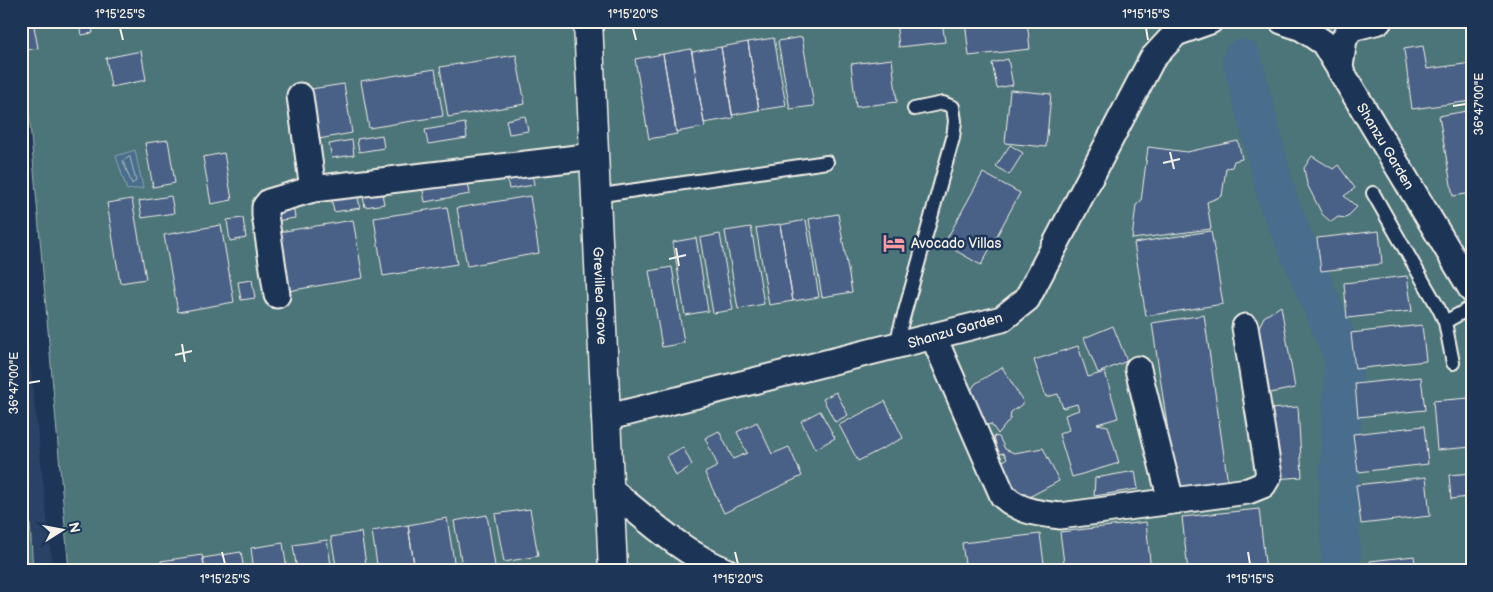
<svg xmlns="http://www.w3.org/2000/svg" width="1493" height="592" font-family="'Balsamiq Sans',sans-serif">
<rect width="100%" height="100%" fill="#1d3557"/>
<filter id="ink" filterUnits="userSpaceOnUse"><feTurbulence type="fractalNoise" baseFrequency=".02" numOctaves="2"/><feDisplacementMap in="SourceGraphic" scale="10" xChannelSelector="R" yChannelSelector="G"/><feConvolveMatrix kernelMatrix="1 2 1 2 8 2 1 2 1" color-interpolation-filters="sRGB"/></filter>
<g filter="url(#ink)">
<path fill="#2a4265" d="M21,281L53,571H21Z"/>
<path fill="#4c7479" stroke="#a0b2b0" d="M21,21H1472V571H69Z
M21,383L33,571H21Z"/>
<path fill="#486d8c" stroke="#8da2b1" d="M135,150L143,188L127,190L116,156Z"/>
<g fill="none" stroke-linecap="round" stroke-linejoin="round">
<path stroke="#afbcc3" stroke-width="1" d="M130,157L136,181L132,184L123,161Z"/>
<path stroke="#486d8c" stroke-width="39" d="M1242,59L1278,201L1344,358L1338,507L1342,571"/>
</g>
<path fill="#496187" stroke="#f4f1e8" d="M21,21H33L38,48L21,51Z
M79,21H91L93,33L81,35Z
M137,21H168L138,27Z
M896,21H942L945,42L899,47Z
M965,21H1027L1030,49L969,56Z
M802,37L814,106L790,109L778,41Z
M774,38L786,106L759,110L748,42Z
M748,42L759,110L732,115L721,47Z
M1423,46L1427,69L1472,63V101L1412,109L1404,49Z
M721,47L733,118L704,123L692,52Z
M691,49L705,127L676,132L663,54Z
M141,51L146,80L111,87L106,58Z
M663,54L677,134L649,139L635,59Z
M516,55L525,104L448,117L440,67Z
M892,59L897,102L856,107L851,64Z
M1008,59L1013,85L997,88L992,63Z
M435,69L443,116L369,128L361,81Z
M344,84L352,133L313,140L304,90Z
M1010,90L1051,94L1046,147L1005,143Z
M1472,110V193L1453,196L1439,116Z
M525,116L528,131L509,134L506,120Z
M465,123L467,138L428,144L425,130Z
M382,135L384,148L359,152L357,139Z
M168,140L175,183L153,187L145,143Z
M352,140L354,155L332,158L329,144Z
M1238,141L1242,159L1234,161L1232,167L1226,168L1222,196L1207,202L1211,229L1132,239L1136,205L1141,201L1148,147L1187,152Z
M1010,145L1023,153L1009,175L996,166Z
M224,153L232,200L211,204L203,157Z
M1312,156L1333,169L1338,165L1355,188L1344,196L1357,207L1346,218L1338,217L1331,222L1322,214L1307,184L1304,168Z
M531,168L534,185L509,189L506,172Z
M983,173L1020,193L981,265L944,244Z
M467,177L470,194L425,202L422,185Z
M381,188L384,204L365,207L362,191Z
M357,192L360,208L334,212L331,197Z
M171,196L174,213L142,218L139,201Z
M530,196L539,253L467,266L457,208Z
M132,199L146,279L120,283L107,203Z
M293,204L295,218L270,222L268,208Z
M447,207L457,264L383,276L374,218Z
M838,214L852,292L822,297L809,219Z
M243,218L246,238L230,241L227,220Z
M353,220L363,278L288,291L279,232Z
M806,220L819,297L793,301L780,225Z
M780,224L793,301L769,305L756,228Z
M221,225L234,302L178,312L164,235Z
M751,227L764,304L738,309L725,231Z
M1211,231L1223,304L1146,316L1134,243Z
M1379,231L1382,264L1321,271L1317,238Z
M720,234L733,310L713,313L700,238Z
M696,238L708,311L685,315L673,242Z
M672,267L684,343L662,347L649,271Z
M1407,276L1412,311L1347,318L1344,283Z
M252,280L255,298L241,300L238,282Z
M1281,306L1295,388L1265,394L1255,335L1264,317Z
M1204,315L1228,484L1177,492L1152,323Z
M1422,325L1426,361L1355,369L1351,333Z
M1113,326L1127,361L1098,373L1084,338Z
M1078,346L1088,377L1105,372L1118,418L1097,424L1108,426L1119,463L1072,477L1059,434L1069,430L1065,415L1079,410L1077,404L1063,408L1058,394L1046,397L1034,360Z
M1002,367L1024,403L1011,412L1010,419L998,434L991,424L976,429L967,397L975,384Z
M1421,377L1425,410L1358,417L1355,384Z
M836,392L848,415L835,422L823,399Z
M1469,398L1472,447L1437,450L1433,401Z
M885,401L903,438L858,461L839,425Z
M1298,407L1302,477L1274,479L1270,409Z
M820,411L835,438L815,449L801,421Z
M757,422L772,454L789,447L802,476L724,513L705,473L718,466L705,438L719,431L733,459L747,453L737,432Z
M1424,426L1428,464L1358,472L1353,434Z
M994,436L999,437L1005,449L1014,453L1043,448L1059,481L1016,504L996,464L1007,459L1004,453L998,454Z
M683,447L692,465L676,476L667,456Z
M1135,471L1138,489L1094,496L1095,478Z
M1472,473V512H1470L1468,497L1451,499L1449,475Z
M1426,477L1430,516L1361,524L1356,485Z
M530,509L538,556L504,562L495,514Z
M1259,509L1266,571H1188L1182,517Z
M487,515L495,566L463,571L454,521Z
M447,518L455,568L415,571L408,525Z
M1146,522L1151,571H1065L1060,532Z
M408,525L415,571H378L372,531Z
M361,532L367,571H337L331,537Z
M1040,534L1045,571H966L962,543Z
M327,540L332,571H297L293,545Z
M283,543L287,571H254L251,548Z
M241,552L244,571H205L203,558Z
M202,555L205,571H162L161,561Z
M1414,556L1416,571H1371L1370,561Z"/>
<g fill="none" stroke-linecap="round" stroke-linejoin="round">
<g stroke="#f4f1e8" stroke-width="16">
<path id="service" d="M1373,193L1439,309L1445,322L1453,363
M595,196L827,162
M1445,322L1472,307
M895,347L953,138L955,121L953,107L943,103L914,109"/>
</g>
<g stroke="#f4f1e8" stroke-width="29">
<g id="minor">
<path id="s1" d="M1282,21L1302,28L1324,43L1472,290"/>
<path d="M1340,67L1344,39L1351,28L1379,21"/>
<path d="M300,96L313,189"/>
<path d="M277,295L265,215V207L269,202L313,189L594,156"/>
<path d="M934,338L1003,496C1021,512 1037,513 1060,516L1248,491L1263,485L1269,475L1245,327"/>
<path d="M1138,369L1171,501"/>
<path d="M605,418L1002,319L1027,299L1152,59L1176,33L1210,21"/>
<path d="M609,489C646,518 682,553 726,571"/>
</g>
</g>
<g stroke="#f4f1e8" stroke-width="31">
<g id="tertiary">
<path id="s2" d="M588,21L613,571"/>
</g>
</g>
<use href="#service" stroke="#1d3557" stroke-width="12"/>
<use href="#minor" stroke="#1d3557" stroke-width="25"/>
<use href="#tertiary" stroke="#1d3557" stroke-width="28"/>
</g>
</g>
<path fill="none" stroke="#f4f1e8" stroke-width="2" d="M120,28L123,40M633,28L636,40M1146,28L1148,40M1453,106L1466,104M1170,152L1174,169M1163,163L1180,159M676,248L679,266M669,259L686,255M182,344L185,362M175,355L192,351M28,383L40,381M222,552L225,564M735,552L738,564M1248,552L1250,564"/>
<defs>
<g id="hotel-bare" transform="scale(1.725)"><path d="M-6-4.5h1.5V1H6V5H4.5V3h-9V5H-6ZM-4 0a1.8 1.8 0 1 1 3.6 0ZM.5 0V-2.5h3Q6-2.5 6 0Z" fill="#ff9aa2" stroke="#1d3557" stroke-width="2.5" paint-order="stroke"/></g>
</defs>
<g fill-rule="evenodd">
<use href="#hotel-bare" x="894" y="243"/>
</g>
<g text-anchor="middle" stroke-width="5" stroke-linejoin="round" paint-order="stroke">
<g font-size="14" fill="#f4f1e8" stroke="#1d3557">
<text dy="5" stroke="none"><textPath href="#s1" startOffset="168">Shanzu Garden</textPath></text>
<text dy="5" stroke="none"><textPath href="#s2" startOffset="275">Grevillea Grove</textPath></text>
<text transform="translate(955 330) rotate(-16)" y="5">Shanzu Garden</text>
</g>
<g font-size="14" fill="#f4f1e8" stroke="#1d3557" text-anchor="start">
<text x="911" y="248">Avocado Villas</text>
</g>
</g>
<rect width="1493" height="592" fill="none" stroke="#1d3557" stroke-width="55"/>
<g transform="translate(62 530) rotate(79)" stroke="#1d3557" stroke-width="4" paint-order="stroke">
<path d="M0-4L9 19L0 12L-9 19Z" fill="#f4f1e8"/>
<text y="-8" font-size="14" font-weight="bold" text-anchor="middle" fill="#f4f1e8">N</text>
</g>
<rect x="28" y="28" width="1438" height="536" fill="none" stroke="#f4f1e8" stroke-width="2"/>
<g font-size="12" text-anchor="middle" fill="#f4f1e8">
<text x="120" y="18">1°15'25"S</text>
<text x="633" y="18">1°15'20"S</text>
<text x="1146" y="18">1°15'15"S</text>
<text transform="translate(1479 104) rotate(-90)" y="4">36°47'00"E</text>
<text transform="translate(14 383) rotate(-90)" y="4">36°47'00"E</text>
<text x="225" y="583">1°15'25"S</text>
<text x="738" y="583">1°15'20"S</text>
<text x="1250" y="583">1°15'15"S</text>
</g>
</svg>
